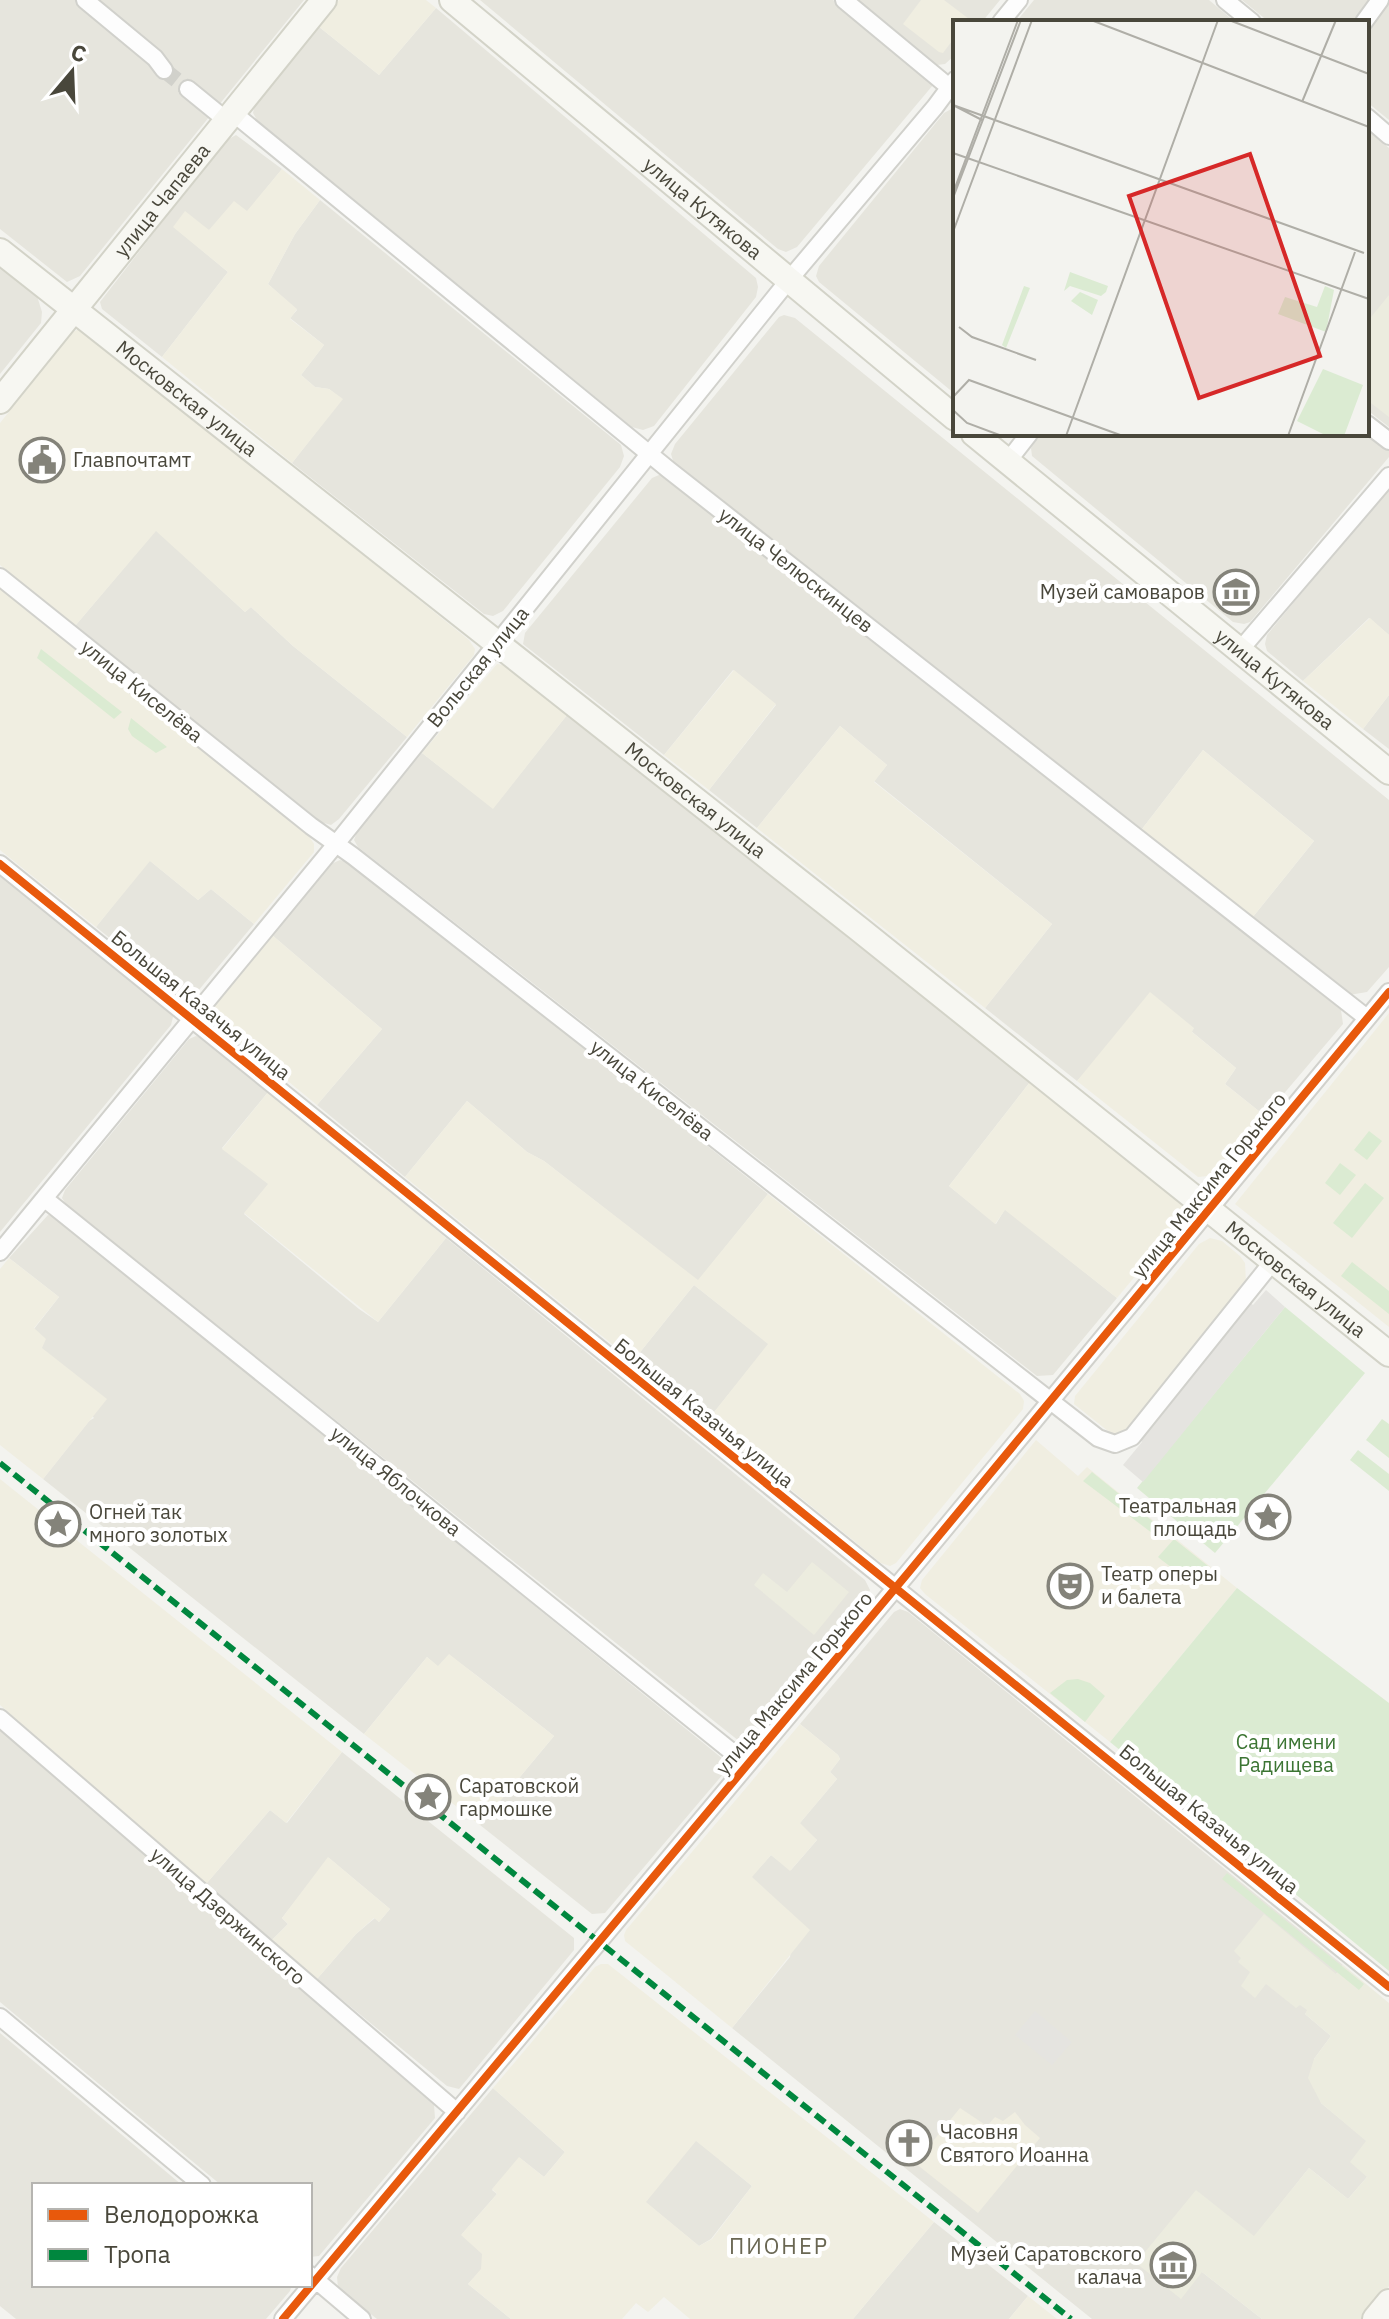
<svg xmlns="http://www.w3.org/2000/svg" width="1389" height="2319" font-family="'IBM Plex Sans',sans-serif">
<rect width="100%" height="100%" fill="#f3f3ef"/>
<path fill="#e6e5dd" d="M0,0H304L80,276L67,282L0,229Z
M480,0H833L931,78L933,85L797,247L786,252L778,249Z
M858,0H1000L982,22H955V55L945,64L937,65Z
M1034,0H1209L1235,22H1016Z
M1242,0H1389V120L1367,102V22H1269Z
M436,8L756,278L758,287L756,297L654,426L643,430L632,427L257,120L253,113L255,104L318,26L379,75Z
M955,107V394L819,282L816,276L819,266L944,113Z
M1367,130L1389,148V427L1367,410Z
M236,135L282,169L247,212L209,230L174,227L228,272L162,357L102,309L100,302L225,141Z
M320,200L621,445L624,456L620,467L503,611L493,616L484,614L292,463L342,399L329,389L315,387L301,375L324,345L290,318L297,310L268,284L295,234Z
M0,266L37,296L42,312L41,323L0,374Z
M784,315L795,318L1389,800V967L1367,992L1349,995L1252,918L1314,841L1203,750L1142,829L674,464L671,454L675,444L779,317Z
M1039,434H1367L1384,444L1389,451V457L1250,622L1244,624L1233,622L1032,456L1031,448Z
M659,475L666,476L1341,1010L1343,1024L1265,1116L1225,1084L1236,1068L1191,1031L1194,1028L1084,1074L1077,1081L985,1008L1052,924L874,781L887,765L840,726L757,828L709,790L776,705L733,670L664,755L523,644L525,633L652,478Z
M1389,487V635L1369,618L1303,681L1267,651L1265,644L1267,635Z
M156,530L245,612L251,607L293,646L407,737L339,819L331,825L317,821L75,626Z
M1389,695V749L1363,729Z
M567,715L1030,1082L949,1186L996,1224L1005,1209L1117,1298L1053,1375L1037,1376L358,847L354,840L357,832L422,753L493,808Z
M149,860L198,900L211,889L254,924L198,991L191,996H182L96,927Z
M340,860L350,863L768,1194L698,1281L544,1161L527,1152L467,1101L405,1177L317,1105L382,1029L272,935L329,865Z
M0,873L171,1010L173,1017L171,1025L0,1232Z
M196,1036L204,1038L269,1091L222,1148L269,1184L244,1214L359,1309L378,1322L446,1238L865,1580L870,1590L865,1601L750,1740L739,1741L67,1206L62,1198L65,1190L189,1039Z
M48,1215L55,1216L723,1759L724,1773L605,1913L592,1914L480,1825L554,1736L476,1675L449,1655L438,1667L427,1657L364,1734L43,1479L89,1421L94,1418L41,1348L34,1329L59,1297L9,1258Z
M694,1285L769,1344L707,1421L633,1361Z
M900,1609L908,1612L1343,1965L1305,2014L1331,2036L1314,2059L1321,2103L1367,2141V2177L1348,2199L1309,2168L1254,2237L1202,2272L1262,2319H1092L732,2028L790,1957L796,1919L751,1877L771,1855L791,1870L817,1840L799,1824L837,1779L830,1772L840,1759L838,1755L800,1724L894,1612Z
M0,1729L434,2105L435,2118L319,2256L310,2257V2185H221L0,2002Z
M342,1752L574,1938V1950L459,2089L447,2086L317,1979L356,1934L375,1918L379,1922L390,1909L329,1858L282,1918L288,1924L272,1940L206,1884L270,1810L287,1823Z
M0,2033L182,2185H34V2285H292L290,2291L266,2319H16L0,2306Z
M493,2088L565,2152L544,2177L520,2158L492,2190L497,2194L462,2234L482,2253V2269L468,2284L511,2319H377L338,2288L337,2277L341,2268Z
M696,2140L752,2186L711,2239L699,2246L645,2202Z
M934,2222L1028,2296L1009,2319H853Z"/>
<path fill="#f0eee1" fill-rule="evenodd" d="M339,0H426L436,8L379,75L318,26Z
M921,0H944L969,19L967,22H955V37L943,53L939,52L903,24Z
M282,169L320,200L295,234L268,284L297,309L290,319L324,345L301,375L315,387L329,389L343,399L292,463L162,357L228,272L173,227L185,211L209,230L234,201L247,211Z
M79,329L86,332L469,640L475,649L474,655L407,737L293,646L251,607L245,612L156,531L75,626L0,565V423L73,332Z
M0,589L309,836L314,844V852L254,924L211,889L198,900L150,861L96,927L0,850Z
M1370,618L1389,635V695L1363,729L1303,681Z
M497,664L504,665L567,715L493,809L422,753Z
M734,670L776,704L709,790L664,755Z
M840,726L887,765L874,782L1052,924L985,1008L757,828Z
M1203,750L1314,841L1252,918L1142,829Z
M272,935L382,1029L317,1105L217,1023L212,1015L215,1005Z
M1150,992L1194,1028L1192,1032L1236,1068L1225,1084L1265,1116L1220,1171L1208,1176L1198,1177L1077,1081Z
M1389,1013V1327L1235,1204Z
M1030,1082L1182,1202L1184,1211L1181,1221L1117,1298L1005,1210L995,1224L949,1186Z
M269,1091L446,1238L378,1322L244,1213L268,1184L222,1149Z
M467,1101L527,1152L544,1161L698,1280L768,1194L1020,1394L1024,1401L1023,1409L896,1563L890,1566L881,1563L707,1421L768,1344L694,1285L633,1361L405,1177Z
M1210,1238L1222,1241L1240,1256L1245,1263L1246,1282L1129,1429L1113,1435L1074,1404L1075,1396L1199,1244Z
M9,1258L59,1297L34,1328L46,1339L42,1348L107,1399L43,1479L0,1445V1269Z
M1036,1440L1078,1476L1087,1467L1237,1588L1110,1742L925,1594L920,1588L922,1580Z
M0,1479L342,1752L286,1823L270,1810L206,1884L0,1705Z
M449,1654L554,1736L480,1825L364,1734L427,1657L438,1666Z
M800,1724L838,1755L840,1759L830,1772L837,1779L800,1823L817,1840L790,1871L771,1855L752,1877L810,1930L732,2028L625,1941L624,1935L626,1930Z
M328,1857L390,1909L379,1922L374,1918L356,1934L317,1979L272,1940L288,1924L282,1918Z
M601,1964H608L934,2222L853,2319H690L664,2297L648,2312L636,2303L622,2319H511L468,2284L481,2269L482,2254L461,2235L497,2194L492,2189L519,2157L544,2177L565,2152L493,2088L595,1967ZM696,2141L752,2186L712,2239L699,2246L646,2202Z
M960,2108L987,2126L995,2117L1003,2121L1015,2112L1025,2125L1040,2138L978,2213L915,2163Z
M1028,2296L1057,2319H1009Z"/>
<path fill="#ececdf" d="M1389,295V417L1367,400V322Z
M812,1562L849,1592L814,1635L754,1585L763,1573L787,1592Z
M1264,1914L1336,1974L1343,1965L1389,2003V2286L1362,2319H1262L1202,2272L1181,2299L1136,2263L1196,2190L1254,2236L1309,2168L1348,2199L1367,2177L1350,2162L1366,2141L1321,2103L1308,2078L1314,2059L1331,2036L1305,2014L1307,2010L1300,2005L1296,2008L1266,1984L1255,1998L1241,1986L1250,1972L1238,1962L1241,1958L1234,1951Z"/>
<path fill="#dbebd2" d="M41,649L122,712L114,719L37,658Z
M131,718L167,747L156,753L132,736L128,729Z
M1369,1131L1382,1141L1367,1160L1354,1150Z
M1340,1163L1356,1175L1340,1195L1325,1183Z
M1365,1183L1384,1198L1352,1238L1333,1223Z
M1352,1262L1389,1291V1314L1341,1276Z
M1285,1307L1365,1373L1215,1553L1137,1488Z
M1382,1419L1389,1424V1458L1366,1440Z
M1358,1450L1389,1474V1491L1350,1460Z
M1092,1472L1166,1532L1156,1536L1083,1481Z
M1174,1539L1208,1566C1190,1584 1174,1570 1158,1557Z
M1237,1588L1389,1703V1971L1110,1742Z
M1078,1679L1090,1683L1105,1696L1085,1722L1050,1693L1067,1680Z
M1227,1873L1364,1984L1359,1990L1222,1879Z"/>
<path fill="#e5e4e0" d="M1266,1290L1285,1307L1143,1482L1123,1465L1142,1442L1138,1436L1249,1302L1253,1305Z
M1035,2011L1072,2042L1052,2065L1015,2035Z"/>
<g fill="none" stroke-linecap="round" stroke-linejoin="round">
<path stroke="#d1d1cb" stroke-width="16" stroke-dasharray="16 8" stroke-linecap="butt" d="M164,70L188,89"/>
<g stroke="#d1d1cc" stroke-width="20">
<path id="street" d="M85,0L155,58L164,70
M844,0L955,92
M1225,0L1252,22
M1001,22L1019,0
M1364,22L1380,0
M188,89L226,120
M232,112L669,470L1367,1018
M1367,117L1389,136
M1367,424L1389,441
M1008,461L1029,434
M0,577L311,826L353,856L1098,1438L1115,1444L1132,1437L1274,1260
M1240,650L1389,476
M0,864L1389,1987
M45,1199L747,1764
M0,1252L336,844L788,281L935,107L955,80
M0,1718L457,2112
M0,2017L202,2185
M310,2275L362,2319
M283,2319L908,1573L1389,992"/>
</g>
<g stroke="#d3d3c8" stroke-width="28">
<g id="secondary">
<path id="s1" d="M452,0L955,418"/>
<path id="s2" d="M0,251L859,929L1389,1354"/>
<path id="s3" d="M0,401L324,0"/>
<path id="s4" d="M974,434L1389,772"/>
<path d="M1375,2319L1389,2302"/>
</g>
</g>
<use href="#street" stroke="#fdfdfd" stroke-width="16"/>
<use href="#secondary" stroke="#f7f7f2" stroke-width="24"/>
<path stroke="#00873e" stroke-width="6" stroke-dasharray="12 6" stroke-linecap="butt" d="M0,1463L1071,2319"/>
<g stroke="#fff" stroke-width="13">
<path id="cycleway" d="M0,864L1389,1987
M283,2319L908,1573L1389,992"/>
</g>
<use href="#cycleway" stroke="#e8590c" stroke-width="8"/>
</g>
<defs>
<g id="civic-ring" transform="scale(2.3)"><circle r="9.5" fill="#fff" stroke="#84837a" stroke-width="1.5"/><path d="M-.6-6.5H3V-4.5H.6V-3L4-1V1h2V6H-6V1h2V-1L-.6-3ZM-1.2 2.5V6h2.4V2.5Z" fill="#84837a"/></g>
<g id="museum-ring" transform="scale(2.3)"><circle r="9.5" fill="#fff" stroke="#84837a" stroke-width="1.5"/><path d="M0-6L6-3V-2H-6V-3ZM-5-1h2V3h-2ZM-1-1h2V3h-2ZM3-1h2V3H3ZM-6 4H6V6H-6Z" fill="#84837a"/></g>
<g id="sight-ring" transform="scale(2.3)"><circle r="9.5" fill="#fff" stroke="#84837a" stroke-width="1.5"/><path d="M0-6L1.8-2.2L6-1.7L2.9 1.2L3.7 5.4L0 3.3L-3.7 5.4L-2.9 1.2L-6-1.7L-1.8-2.2Z" fill="#84837a"/></g>
<g id="theatre-ring" transform="scale(2.3)"><circle r="9.5" fill="#fff" stroke="#84837a" stroke-width="1.5"/><path d="M-5-5.5Q0-4 5-5.5V0Q5 5 0 6Q-5 5-5 0ZM-3.3-2.5H-1v1.5H-3.3ZM1-2.5H3.3v1.5H1ZM-2.8 1Q0 5.5 2.8 1Z" fill="#84837a"/></g>
<g id="church-ring" transform="scale(2.3)"><circle r="9.5" fill="#fff" stroke="#84837a" stroke-width="1.5"/><path d="M-1.2-6h2.4v3.5h3.3v2.4h-3.3V6h-2.4V-.1h-3.3v-2.4h3.3Z" fill="#84837a"/></g>
</defs>
<g fill-rule="evenodd">
<use href="#civic-ring" x="42" y="460"/>
<use href="#museum-ring" x="1236" y="592"/>
<use href="#sight-ring" x="1268" y="1517"/>
<use href="#sight-ring" x="58" y="1524"/>
<use href="#theatre-ring" x="1070" y="1586"/>
<use href="#sight-ring" x="428" y="1797"/>
<use href="#church-ring" x="909" y="2143"/>
<use href="#museum-ring" x="1173" y="2265"/>
</g>
<g text-anchor="middle" stroke-width="8" stroke-linejoin="round" paint-order="stroke">
<g font-size="20" fill="#49473b" stroke="#fff">
<text dy="7" stroke="none"><textPath href="#s3" startOffset="258">улица Чапаева</textPath></text>
<text dy="7" stroke="none"><textPath href="#s1" startOffset="326">улица Кутякова</textPath></text>
<text dy="7" stroke="none"><textPath href="#s2" startOffset="238">Московская улица</textPath></text>
<text transform="translate(796 570) rotate(38)" y="7">улица Челюскинцев</text>
<text transform="translate(478 667) rotate(-51)" y="7">Вольская улица</text>
<text dy="7" stroke="none"><textPath href="#s4" startOffset="388">улица Кутякова</textPath></text>
<text transform="translate(142 691) rotate(39)" y="7">улица Киселёва</text>
<text dy="7" stroke="none"><textPath href="#s2" startOffset="886">Московская улица</textPath></text>
<text transform="translate(201 1005) rotate(39)" y="7">Большая Казачья улица</text>
<text transform="translate(652 1090) rotate(38)" y="7">улица Киселёва</text>
<text transform="translate(1209 1185) rotate(-51)" y="7">улица Максима Горького</text>
<text dy="7" stroke="none"><textPath href="#s2" startOffset="1654">Московская улица</textPath></text>
<text transform="translate(704 1413) rotate(39)" y="7">Большая Казачья улица</text>
<text transform="translate(396 1481) rotate(39)" y="7">улица Яблочкова</text>
<text transform="translate(794 1683) rotate(-50)" y="7">улица Максима Горького</text>
<text transform="translate(1209 1819) rotate(39)" y="7">Большая Казачья улица</text>
<text transform="translate(228 1916) rotate(41)" y="7">улица Дзержинского</text>
</g>
<g font-size="20" fill="#49473b" stroke="#fff" text-anchor="start">
<text x="73" y="467">Главпочтамт</text>
<text x="1205" y="599" text-anchor="end">Музей самоваров</text>
<text x="1237" y="1513" text-anchor="end">Театральная<tspan x="1237" dy="23">площадь</tspan></text>
<text x="89" y="1519">Огней так<tspan x="89" dy="23">много золотых</tspan></text>
<text x="1101" y="1581">Театр оперы<tspan x="1101" dy="23">и балета</tspan></text>
<text x="459" y="1793">Саратовской<tspan x="459" dy="23">гармошке</tspan></text>
<text x="940" y="2139">Часовня<tspan x="940" dy="23">Святого Иоанна</tspan></text>
<text x="1142" y="2261" text-anchor="end">Музей Саратовского<tspan x="1142" dy="23">калача</tspan></text>
</g>
<g font-size="20" fill="#3c7533" stroke="#fff">
<text x="1286" y="1749">Сад имени<tspan x="1286" dy="23">Радищева</tspan></text>
</g>
<g font-size="22" letter-spacing="2" fill="#6a6753" stroke="#fff">
<text x="779" y="2254">ПИОНЕР</text>
</g>
</g>
<g transform="translate(953 20)">
<rect width="416" height="416" fill="#f3f3ef"/>
<path d="M117,252L155,266L153,272L148,276L117,266L111,271ZM71,266L77,268L53,328L49,325ZM372,266L381,270L373,312L325,294L332,277L364,287ZM127,272L145,280L139,295L118,281ZM370,349L410,365L391,416H374L344,401Z" fill="#dbebd2"/>
<path fill="none" stroke="#afaea7" stroke-width="2" d="M138,0L416,107M276,0L416,54M349,82L383,0M0,85L411,233M0,85L29,100M0,133L416,279M0,173L65,0M0,178L68,0M0,212L79,0M6,307L19,317L83,340M0,377L16,360L170,416M0,390L14,403L49,416M113,416L265,0M335,416L402,232"/>
<path fill="#d62828" fill-opacity="0.15" stroke="#d62828" stroke-width="4" d="M297,134L367,336L246,378L176,176Z"/>
<rect width="416" height="416" fill="none" stroke="#49473b" stroke-width="4"/>
</g>
<rect x="32" y="2183" width="280" height="104" fill="#ffffff" stroke="#b6b5b1" stroke-width="2"/>
<rect x="48" y="2209" width="40" height="12" fill="#e8590c" stroke="#b6b5b1" stroke-width="2"/>
<text x="104" y="2223" font-size="24" fill="#49473b">Велодорожка</text>
<rect x="48" y="2249" width="40" height="12" fill="#00873e" stroke="#b6b5b1" stroke-width="2"/>
<text x="104" y="2263" font-size="24" fill="#49473b">Тропа</text>
<g transform="translate(72 72) rotate(19)" stroke="#ffffff" stroke-width="6" paint-order="stroke">
<path d="M0-6L14 30L0 20L-14 30Z" fill="#49473b"/>
<text y="-12" font-size="22" font-weight="bold" text-anchor="middle" fill="#49473b">С</text>
</g>
</svg>
